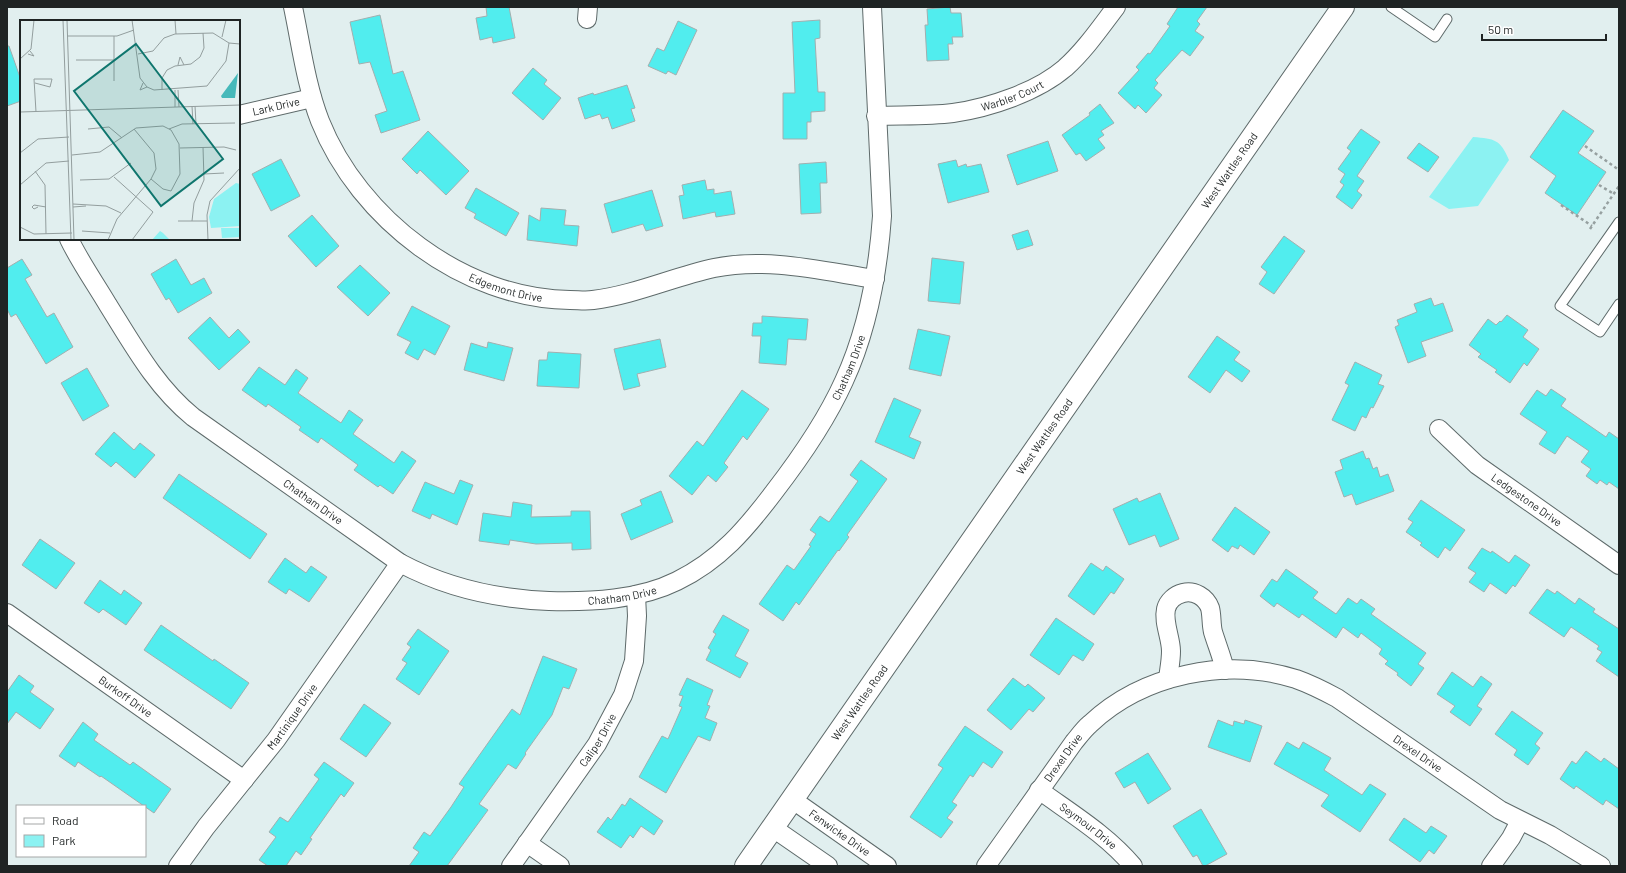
<svg xmlns="http://www.w3.org/2000/svg" width="1626" height="873" font-family="Barlow,sans-serif">
<rect width="100%" height="100%" fill="#e1efef"/>
<path fill="#8cf2f2" d="M1473,137C1495,139 1500,139 1509,160L1478,206L1449,209L1429,197Z"/>
<path fill="#51edee" stroke="#a2afaf" d="M486,7H509L515,38L493,43L492,37L480,40L476,18L487,16Z
M950,7L951,13H961L963,37H952L953,44H948L949,60L927,61L925,25H928L927,9Z
M1178,7H1207L1197,21L1200,24L1195,31L1204,37L1190,56L1182,50L1155,80L1158,83L1154,88L1162,95L1146,113L1138,105L1135,109L1118,93L1139,70L1136,67L1148,53L1150,54L1170,26L1167,24Z
M380,15L393,74L403,71L420,120L381,133L375,115L387,111L370,62L359,64L350,22Z
M820,20V38L815,39L818,92H825V111L811,112V122H807V139H783V93H795L792,22Z
M678,21L697,30L676,75L668,71L666,74L648,66L657,48L664,51Z
M7,46H9L21,80V101L7,106Z
M533,68L547,80L544,84L561,98L543,120L512,93Z
M627,85L635,108L631,109L635,121L612,129L608,117L602,119L600,114L585,119L578,98L593,93L594,95Z
M1100,104L1114,123L1101,131L1104,135L1098,139L1105,148L1086,161L1080,153L1076,155L1062,135L1090,115L1089,113Z
M1563,110L1594,131L1578,153L1606,172L1577,215L1545,193L1556,176L1530,157Z
M1361,129L1380,142L1357,176L1364,181L1357,191L1362,195L1352,209L1336,197L1344,185L1340,182L1345,174L1338,169L1351,151L1347,148Z
M428,131L469,171L446,195L420,170L417,174L402,159Z
M1048,141L1058,171L1017,185L1007,155Z
M1419,143L1439,157L1428,172L1407,158Z
M281,159L300,196L271,211L252,174Z
M956,160L958,167L966,164L967,167L981,164L989,192L948,203L938,164Z
M826,162L827,183H820L821,213L801,214L799,164Z
M705,180L707,190L714,189V194L731,191L735,214L716,217L715,212L683,219L679,196L684,195L682,185Z
M476,188L519,213L506,236L474,218L476,214L465,208Z
M652,190L663,226L646,231L643,224L612,233L604,204Z
M541,208L566,210L564,225L579,226L577,246L527,240L529,215L540,221Z
M312,215L339,246L316,267L288,236Z
M1028,230L1033,245L1017,250L1012,235Z
M1284,236L1305,251L1274,294L1259,284L1267,272L1261,267Z
M932,258L964,262L960,304L928,301Z
M22,259L32,275L25,279L47,317L54,313L73,347L46,364L16,314L11,317L7,309V268Z
M176,259L191,285L204,278L212,293L178,313L169,298L166,300L151,274Z
M360,265L390,293L368,316L337,287Z
M1431,298L1434,306L1443,303L1453,331L1421,342L1426,356L1408,363L1395,327L1399,325L1397,320L1417,312L1414,304Z
M412,306L450,326L435,355L424,349L418,360L405,353L411,342L397,335Z
M1507,315L1528,330L1523,337L1539,349L1527,366L1524,363L1510,383L1495,372L1497,370L1478,357L1481,354L1469,345L1488,319L1496,325L1500,321L1501,322Z
M762,316L808,319L806,340L788,339L786,365L759,363L761,336H752L753,323H762Z
M210,317L229,338L238,329L250,342L219,370L188,338Z
M918,329L950,336L941,376L909,369Z
M1217,336L1240,352L1234,360L1250,371L1242,382L1226,370L1210,393L1188,377Z
M660,339L666,367L637,374L640,386L624,390L614,349Z
M488,342L513,348L504,381L464,370L471,343L487,348Z
M548,352L581,354L579,388L537,386L539,360H547Z
M1355,362L1382,375L1378,384L1384,386L1373,408L1371,407L1366,418L1362,416L1355,431L1332,420L1349,385L1345,383Z
M259,367L285,385L296,369L308,378L298,393L341,423L349,410L363,420L353,434L394,463L402,451L416,461L393,494L380,485L378,487L354,470L358,465L321,438L318,443L299,430L301,427L268,404L266,407L242,390Z
M87,368L109,406L83,421L61,383Z
M1551,389L1566,399L1561,406L1606,437L1609,432L1619,439V489L1609,482L1607,485L1600,480L1597,484L1586,476L1591,469L1581,462L1589,451L1567,436L1555,454L1539,444L1547,432L1520,414L1537,390L1546,396Z
M742,390L769,409L747,440L743,436L724,463L728,467L716,482L708,475L692,495L669,476L697,441L703,446Z
M894,398L921,410L909,437L921,442L914,459L875,442Z
M114,432L134,450L140,443L155,455L135,478L116,462L111,467L95,454Z
M1363,451L1366,459L1369,458L1373,469L1377,467L1380,477L1388,474L1394,491L1356,505L1352,494L1344,497L1335,472L1343,469L1340,460Z
M861,460L887,479L847,535L849,537L839,551L838,550L799,605L796,602L783,621L759,604L787,565L794,570L811,546L809,545L816,534L810,530L820,516L829,522L858,481L850,475Z
M179,474L267,534L250,559L163,498Z
M460,480L473,485L457,525L432,514L430,519L412,511L425,482L454,494Z
M661,491L673,522L631,540L621,514L642,505L640,500Z
M1160,493L1179,539L1160,547L1155,535L1129,545L1113,509L1137,498L1139,502Z
M1421,500L1465,530L1450,551L1445,547L1438,558L1420,545L1422,543L1406,532L1413,522L1408,519Z
M513,502L532,505L531,517L571,516V511H590L591,549L572,550V543L536,544L510,540L509,545L479,541L483,513L511,517Z
M1235,507L1270,532L1254,555L1240,545L1238,549L1232,546L1228,552L1212,540Z
M40,539L75,563L56,589L22,565Z
M1482,548L1491,553L1492,551L1509,563L1515,555L1530,565L1515,587L1513,585L1506,594L1490,583L1484,592L1469,582L1476,573L1468,568Z
M285,558L306,573L311,566L327,577L309,602L289,589L286,594L268,582Z
M1091,563L1103,571L1106,566L1124,579L1114,594L1111,592L1094,615L1068,596Z
M1286,569L1318,592L1313,598L1336,614L1348,598L1357,604L1361,599L1375,609L1371,614L1426,653L1418,664L1424,668L1411,686L1397,675L1398,673L1385,664L1388,661L1379,654L1382,649L1361,633L1358,638L1343,627L1336,638L1302,614L1299,618L1277,603L1274,607L1260,596L1272,579L1277,582Z
M100,580L121,595L124,590L142,603L126,625L103,609L99,613L84,603Z
M1547,589L1555,594L1557,591L1575,604L1579,598L1595,609L1593,612L1619,629V677L1596,661L1602,652L1597,649L1599,646L1571,627L1564,637L1529,613Z
M723,615L749,630L735,656L748,663L740,678L706,660L711,650L708,648L716,634L713,632Z
M1056,618L1094,644L1083,661L1073,655L1059,675L1030,655Z
M161,625L213,661L214,659L249,683L231,709L144,650Z
M418,629L449,651L419,695L396,679L407,663L402,660L411,647L407,644Z
M543,656L577,669L569,689L563,687L552,715L525,753L526,754L516,769L508,764L479,804L488,810L447,866H409L419,852L413,848L424,832L430,836L451,807L464,787L459,784L512,709L520,715Z
M1452,672L1473,687L1481,676L1492,684L1477,706L1482,709L1470,726L1450,712L1455,706L1437,694Z
M19,675L34,686L30,692L54,709L40,729L16,712L7,724V692Z
M687,678L713,690L707,705L710,706L705,718L717,723L710,741L698,736L666,793L639,777L662,736L668,739L682,707L679,706L683,696L679,695Z
M1013,678L1025,687L1028,684L1045,698L1033,712L1029,709L1011,730L987,710Z
M364,704L391,723L366,757L340,739Z
M1512,711L1543,733L1535,744L1540,748L1528,765L1514,755L1517,750L1495,734Z
M1218,720L1233,726L1234,721L1244,724L1245,720L1262,726L1250,762L1208,747Z
M83,722L98,734L94,740L130,765L133,762L171,789L154,813L101,776L100,777L78,762L75,767L59,756Z
M965,726L1003,752L992,768L983,762L973,777L970,775L952,802L957,805L947,818L953,822L941,838L910,817L943,768L938,765Z
M1287,742L1299,749L1303,742L1331,758L1324,770L1362,795L1370,784L1386,794L1360,832L1321,806L1329,795L1274,764Z
M1586,751L1601,762L1604,758L1619,769V809L1606,800L1603,805L1576,786L1574,789L1560,779L1572,761L1576,764Z
M1148,753L1171,789L1148,804L1135,782L1124,788L1115,773Z
M324,762L354,783L344,797L341,794L310,838L312,839L301,855L296,851L286,866H268L259,860L276,837L269,832L280,817L288,822L319,779L314,775Z
M630,798L663,821L654,835L641,826L633,838L630,835L621,848L597,832L608,817L611,820L622,804L625,806Z
M1201,809L1227,854L1205,866H1203L1197,855L1193,857L1173,826Z
M1404,818L1426,833L1431,826L1447,836L1434,854L1429,850L1420,862L1389,840Z"/>
<g fill="none" stroke-linecap="round" stroke-linejoin="round">
<g stroke="#5e6a6a" stroke-width="11">
<path id="service" d="M1391,7L1435,37L1447,19
M1619,222L1560,306L1600,332L1619,304"/>
</g>
<g stroke="#5e6a6a" stroke-width="20">
<g id="minor">
<path id="s1" d="M293,7C301,45 306,85 320,121C359,219 464,299 570,300C578,300 586,301 593,300C634,295 673,277 714,268C767,257 822,271 875,279"/>
<path d="M587,19L588,7"/>
<path id="s2" d="M239,115L312,98"/>
<path id="s3" d="M876,116C902,115 928,116 953,113C989,108 1037,92 1065,68C1085,50 1100,28 1116,7"/>
<path id="s4" d="M69,239C80,262 95,283 108,305C133,345 156,387 193,417L400,563C447,588 496,599 549,601C591,602 639,600 677,581C720,560 746,529 774,492C801,457 826,421 844,381C868,329 878,273 882,216L872,7"/>
<path id="s5" d="M1439,429L1477,465L1619,565"/>
<path id="s6" d="M7,613L244,780"/>
<path d="M1168,679C1169,670 1171,661 1171,651C1171,638 1163,622 1166,609C1168,601 1175,595 1183,593C1194,590 1206,597 1210,608C1212,615 1211,624 1213,632C1217,645 1222,657 1225,670"/>
<path id="s7" d="M1039,790C1072,814 1107,835 1133,866"/>
<path id="s8" d="M793,800L887,866"/>
<path d="M773,828L828,866"/>
<path d="M527,843L560,866"/>
<path id="s9" d="M178,866L206,827L276,740L400,563"/>
<path id="s10" d="M511,866L597,744L623,695L634,661L637,616L636,595"/>
<path id="s11" d="M986,866L1074,742C1079,736 1084,729 1090,724C1143,674 1227,657 1296,679C1310,684 1324,691 1337,698L1500,810L1550,835L1601,866"/>
<path d="M1491,866L1511,838L1520,821"/>
</g>
</g>
<g stroke="#5e6a6a" stroke-width="24">
<g id="tertiary">
<path id="s12" d="M746,866L1343,7"/>
</g>
</g>
<path stroke="#96a0a0" stroke-width="2.5" stroke-dasharray="3 3" stroke-linecap="butt" d="M1585,146L1619,170
M1599,185L1614,194
M1561,205L1592,226
M1590,229L1619,186"/>
<use href="#service" stroke="#fff" stroke-width="9"/>
<use href="#minor" stroke="#fff" stroke-width="18"/>
<use href="#tertiary" stroke="#fff" stroke-width="22"/>
</g>
<g text-anchor="middle" stroke-width="3" stroke-linejoin="round" paint-order="stroke">
<g font-size="11" fill="#1f2424" stroke="#fff">
<text dy="4" stroke="none"><textPath href="#s3" startOffset="139">Warbler Court</textPath></text>
<text dy="4" stroke="none"><textPath href="#s2" startOffset="38">Lark Drive</textPath></text>
<text dy="4" stroke="none"><textPath href="#s12" startOffset="847">West Wattles Road</textPath></text>
<text dy="4" stroke="none"><textPath href="#s1" startOffset="376">Edgemont Drive</textPath></text>
<text dy="4" stroke="none"><textPath href="#s4" startOffset="1036">Chatham Drive</textPath></text>
<text dy="4" stroke="none"><textPath href="#s12" startOffset="523">West Wattles Road</textPath></text>
<text dy="4" stroke="none"><textPath href="#s5" startOffset="113">Ledgestone Drive</textPath></text>
<text dy="4" stroke="none"><textPath href="#s4" startOffset="365">Chatham Drive</textPath></text>
<text dy="4" stroke="none"><textPath href="#s4" startOffset="700">Chatham Drive</textPath></text>
<text dy="4" stroke="none"><textPath href="#s6" startOffset="145">Burkoff Drive</textPath></text>
<text dy="4" stroke="none"><textPath href="#s12" startOffset="199">West Wattles Road</textPath></text>
<text dy="4" stroke="none"><textPath href="#s9" startOffset="188">Martinique Drive</textPath></text>
<text dy="4" stroke="none"><textPath href="#s10" startOffset="153">Caliper Drive</textPath></text>
<text dy="4" stroke="none"><textPath href="#s11" startOffset="540">Drexel Drive</textPath></text>
<text dy="4" stroke="none"><textPath href="#s11" startOffset="133">Drexel Drive</textPath></text>
<text dy="4" stroke="none"><textPath href="#s7" startOffset="61">Seymour Drive</textPath></text>
<text dy="4" stroke="none"><textPath href="#s8" startOffset="57">Fenwicke Drive</textPath></text>
</g>
</g>
<g transform="translate(20 20)">
<rect width="220" height="220" fill="#e1efef"/>
<path d="M216,163L220,164V206L191,208L189,197L194,179ZM201,208H220V217L202,218ZM140,211L143,213L150,220H132Z" fill="#8cf2f2"/>
<path d="M218,53L215,78H202L201,76Z" fill="#46b9ba"/>
<path fill="none" stroke="#939e9e" stroke-width="1" d="M43,0L51,220M47,0L54,220M112,0L120,58L127,67L134,70L187,66L206,41L209,23M155,0L156,14M48,16H97L114,10M94,16V61M202,17L206,0M8,34L14,36L10,31M118,34L133,31L144,18L155,14L193,13L209,23L220,24M0,39L11,29L14,0M56,40H94M158,45L160,37L164,45M15,63L30,67L32,59H14L16,92M123,63L120,70L127,67M142,70V58L147,50L155,46L171,44L180,37L184,28L183,13M155,70V87M158,70L159,87M172,86L173,104M175,86L176,104M0,92L220,85M68,109L89,107L102,118M149,109L162,104L215,103M160,128L204,127L216,130M0,133L18,119L49,117M52,135L80,132L116,108L143,106L151,110L159,124L160,154L151,171L143,169L131,159M15,151L25,165L26,214M184,154L204,153M94,157L133,192L112,220M60,160L89,159L111,143M0,165L26,143L49,141M53,184L86,186L101,193M18,187L14,189L12,187L14,185L26,187M53,187L66,186M158,201H187M172,201L174,183L184,160L183,127M0,207L14,214L52,213M62,211L90,213M88,220L97,199L131,159L136,149L134,133L114,109M188,220L187,195L190,181L220,148"/>
<path fill="#0f766e" fill-opacity="0.15" stroke="#0f766e" stroke-width="2" d="M116,24L203,139L141,186L54,71Z"/>
<rect width="220" height="220" fill="none" stroke="#1f2424" stroke-width="2"/>
</g>
<rect width="1626" height="873" fill="none" stroke="#1f2424" stroke-width="16"/>
<rect x="16" y="805" width="130" height="52" fill="#ffffff" stroke="#a5a7a7"/>
<rect x="24" y="818" width="20" height="6" fill="#ffffff" stroke="#a5a7a7"/>
<text x="52" y="825" font-size="12" fill="#1f2424">Road</text>
<rect x="24" y="835" width="20" height="12" fill="#8cf2f2" stroke="#a5a7a7"/>
<text x="52" y="845" font-size="12" fill="#1f2424">Park</text>
<path d="M1482 34v6h124v-6" fill="none" stroke="#1f2424" stroke-width="2"/>
<text x="1488" y="34" font-size="12" fill="#1f2424" stroke="#ffffff" stroke-width="3" paint-order="stroke">50 m</text>
</svg>
